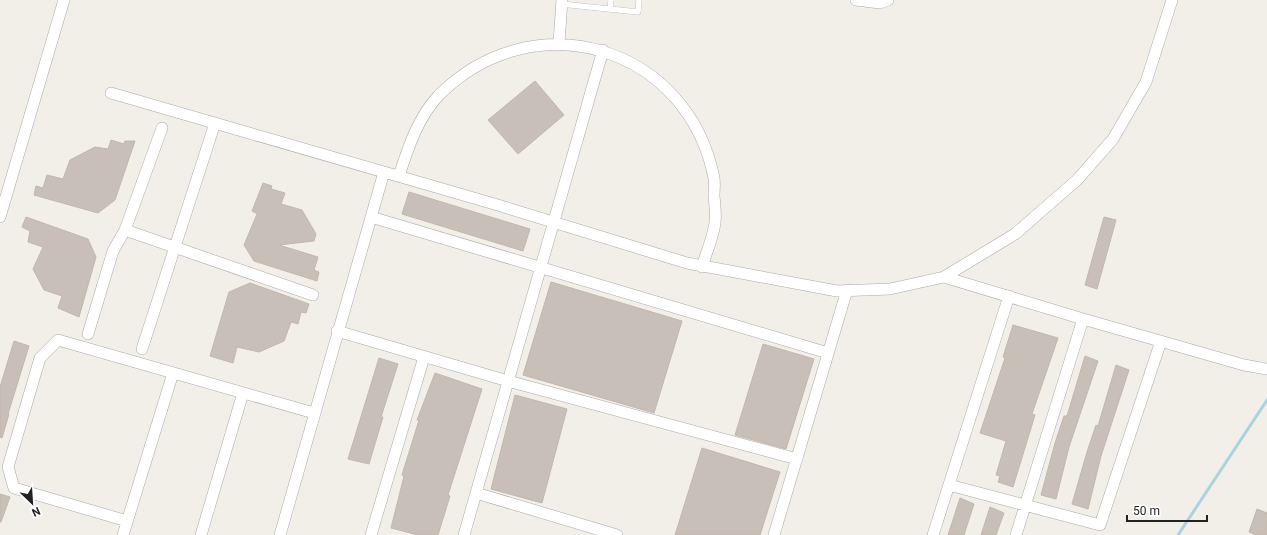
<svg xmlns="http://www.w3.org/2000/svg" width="1267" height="535" font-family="Roboto,sans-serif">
<rect width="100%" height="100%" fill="#f2efe9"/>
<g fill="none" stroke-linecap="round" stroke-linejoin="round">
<path stroke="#aad3df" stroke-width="3" d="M1178,535L1267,400"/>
</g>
<path fill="#c7bfb8" stroke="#c4b6ab" d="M535,81L564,115L518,154L488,120Z
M111,140L124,144L125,141H135L115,200L98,213L34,195L36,186L43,188L47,175L63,179L70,160L95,147L108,149Z
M263,183L272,186L271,189L285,193L281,204L302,210L316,234L314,241L279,245L318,257L314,270L319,272L317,281L254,261L244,245L257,214L252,211Z
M409,192L530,229L523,251L402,214Z
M26,217L88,239L96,257L79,317L58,308L62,296L44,290L33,269L43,247L28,242L30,231L22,227Z
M1104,217L1116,220L1097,289L1085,285Z
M551,282L682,321L654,413L523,375Z
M250,283L309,304L306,313L301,312L298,324L291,322L284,341L259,352L237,347L233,363L210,356L229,292Z
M1013,325L1058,338L1032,414L1035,415L1013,487L998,482L1000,476L996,475L1006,441L980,433L1005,358L1003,357Z
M14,341L29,346L8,414H9L2,438L0,437V387Z
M763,344L814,359L786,449L735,435Z
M1085,356L1098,361L1069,447L1056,499L1041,495L1055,443L1064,416H1067Z
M379,358L398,364L381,417H383L369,464L348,459Z
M1116,365L1129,370L1101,456L1088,509L1072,504L1087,452L1096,425L1098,426Z
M435,373L482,389L448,495L450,496L438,535H418L391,528L404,476L402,475L419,420H417Z
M515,395L567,409L542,503L491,489Z
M702,448L780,472L760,535H675Z
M0,494L10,497L1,522H0Z
M960,498L974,504L964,535H948Z
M990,507L1004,513L996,535H981Z
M1257,509L1267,513V535H1257L1249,532Z"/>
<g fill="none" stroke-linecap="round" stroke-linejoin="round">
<g stroke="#a9a9a9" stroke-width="6">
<path id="lane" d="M561,4L638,12L639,0
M610,9L611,0"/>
</g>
<g stroke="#a9a9a9" stroke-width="12">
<path id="street" d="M856,0L880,3L888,0
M559,43L562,0
M111,93L491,203L687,263L837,291L890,289L944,277L1015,234L1077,180L1113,139L1146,82L1172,0
M162,128L125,230L313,295
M399,176C408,148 418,117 439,95C534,0 688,46 714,178C715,184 714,190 714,196C715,205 716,215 715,223C713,238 706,253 702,267
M0,217L64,0
M371,217L828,353
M944,277L1083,319L1244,365L1267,369
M337,331L508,381L797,459
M88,334L113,251L125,230
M142,349L215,123
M949,485L1100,525L1161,341
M476,493L617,535
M127,521L14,488L8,467L40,358L58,340L314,413
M123,535L173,373
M201,535L243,393
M280,535L384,172
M371,535L424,357
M464,535L603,50
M774,535L847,290
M933,535L1009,296
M1016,535L1083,319"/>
</g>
<use href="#lane" stroke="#fff" stroke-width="5.5"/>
<use href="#street" stroke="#fff" stroke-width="11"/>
</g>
<g transform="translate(32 503) rotate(155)" stroke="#ffffff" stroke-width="3" paint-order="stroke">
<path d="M0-3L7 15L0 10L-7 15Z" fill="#222222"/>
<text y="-6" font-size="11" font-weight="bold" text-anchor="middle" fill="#222222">N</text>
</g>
<path d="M1127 515v6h80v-6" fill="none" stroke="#222222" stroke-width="2"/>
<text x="1133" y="515" font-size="12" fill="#222222" stroke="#ffffff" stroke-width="3" paint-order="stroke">50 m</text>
</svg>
